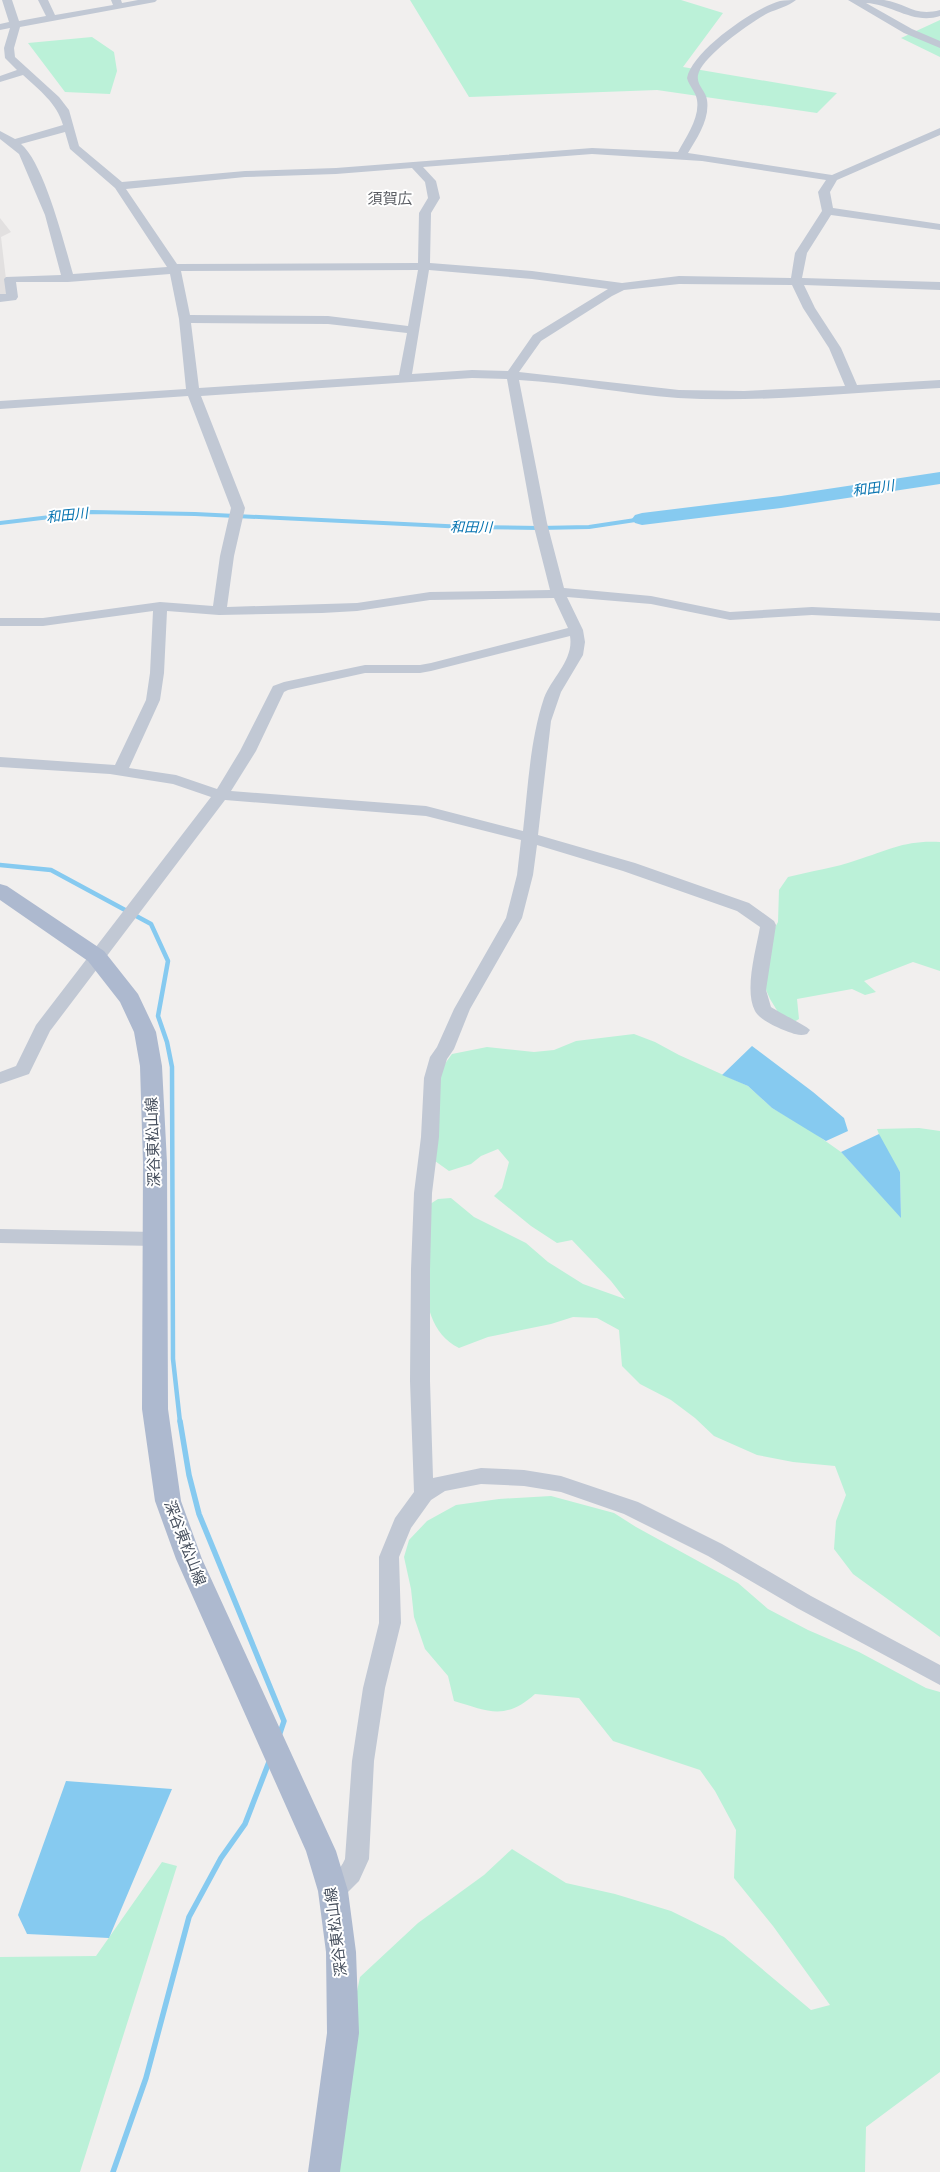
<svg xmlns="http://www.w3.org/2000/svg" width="940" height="2172" font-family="'Alegreya Sans','Noto Sans JP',sans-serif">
<rect width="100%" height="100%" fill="#f1efee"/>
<path fill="#e2e0e0" d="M0,218L11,232L1,237L8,296H0Z"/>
<path fill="#bbf1d8" d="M410,0H681L723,13L683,67L837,93L817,113L657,90L469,97Z
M940,20V57L901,38Z
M92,37L114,52L117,71L110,94L65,92L28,43Z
M940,842V971L913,962L864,981L876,992L865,995L852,989L797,999L799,1019L794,1022L781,1017L770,999L755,965L778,922L779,890L788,877C811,871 835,868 857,860C889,850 905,840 940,842Z
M634,1034L655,1042L679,1055L748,1086L772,1108L807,1128L841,1152L901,1217L900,1172L883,1145L877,1129L919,1128L940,1131V1637L853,1574L834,1549L836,1521L846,1495L835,1466L793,1462L757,1455L714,1436L695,1418L671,1400L640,1384L622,1366L619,1330L597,1318L573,1317L551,1324L488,1337L459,1348C412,1325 426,1250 427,1206L438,1199L451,1198L474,1217L526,1243L548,1262L583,1284L625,1299L611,1281L572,1240L557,1243L531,1226L494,1196L502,1188L509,1162L498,1149L481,1156L471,1164L449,1171L435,1161L434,1079L452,1054L487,1047L534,1052L554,1050L576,1041Z
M551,1496L614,1513L636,1527L738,1583L768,1609L808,1630L859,1652L926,1688L940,1692V2072L866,2127L865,2172H338L346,2044L360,1977L418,1923L484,1875L512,1849L566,1883L615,1894L671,1911L724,1937L811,2010L830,2005L773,1926L734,1878L736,1830L715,1791L700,1770L613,1741L579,1698L535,1694C505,1721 488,1711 454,1701L448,1676L425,1649L414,1617L411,1589L404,1557L409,1540L427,1521L456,1505L499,1499Z
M162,1862L177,1866L80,2172H0V1957L96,1956Z"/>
<path fill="#86caf0" d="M752,1046L813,1092L844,1118L848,1131L826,1141L772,1108L748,1086L722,1075Z
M879,1134L900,1172L901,1218L841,1152Z
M66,1781L172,1789L109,1938L27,1934L18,1915Z"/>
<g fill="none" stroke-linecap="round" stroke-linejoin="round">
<path stroke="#86caf0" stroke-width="4" d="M0,523L92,512L195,514L466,527L539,528L589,527L642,519"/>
<path stroke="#86caf0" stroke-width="4.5" d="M0,865L51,870L151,924L168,961L158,1016L167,1042L172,1067L173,1359L180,1422"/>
<path stroke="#86caf0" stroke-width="5.5" d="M180,1421L189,1475L199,1514L284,1721L279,1736
M113,2172L146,2078L189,1917L221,1858L245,1824L269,1762"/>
<path fill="#86caf0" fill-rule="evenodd" d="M940,472V484L781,508L642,525L635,523L632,519L635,515L642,513L781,496Z"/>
<path fill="#c1c8d4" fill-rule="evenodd" d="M2,0H12L19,21L46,16L38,0H48L55,15L113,5L111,0H121L122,3L138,0H157L155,2L20,27L14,48L15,57L59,97L69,110L79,146L122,182L245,171L336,168L592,148L678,152C686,137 700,118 697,100C696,92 689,86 687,78C692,51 754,8 780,1C785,0 791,0 796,0C789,6 777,9 768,13C751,22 706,54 699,72C694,84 706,90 707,100C710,119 697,138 688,153L832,175L940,128V135L837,180L830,192L833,208L940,224V230L831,215L807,253L802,278L940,282V290L804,285L815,308L841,348L857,385L940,380V388C853,392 765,403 678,398C625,394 572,383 519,380L547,523L564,588L651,596L730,612L812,607L940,613V621L812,615L730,620L651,604L567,597L583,630L585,642L583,655L561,692L551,721L538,835L635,863L749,903L774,921L776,925L766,990L771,1007C778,1012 807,1026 810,1030L807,1034C798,1037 790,1032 781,1029C774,1026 759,1019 755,1011C744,990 756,950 760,927L737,911L623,871L537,845L533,875L522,918L470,1009L454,1049L447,1059L441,1078L439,1137L432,1193L430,1269V1381L433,1478L481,1468L524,1470L561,1476L638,1502L722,1544L811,1596L940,1665V1685L797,1608L708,1556L624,1514L561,1492L524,1486L481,1484L445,1491L431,1500L411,1528L399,1557L401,1623L385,1688L374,1761L369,1859L359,1881L341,1899L333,1902L325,1899L321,1891C327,1878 340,1872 345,1859L352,1761L363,1688L379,1623V1557L395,1518L414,1492L410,1381L411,1269L414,1193L421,1137L424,1078L430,1057L437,1047L454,1009L506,918L517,875L521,840L426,816L225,800L50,1031L29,1074L0,1084V1072L16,1066L36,1025L211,797L173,784L110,774L0,767V757L115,765L146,700L150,673L153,611L43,626H0V618H43L160,602L213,606L220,556L231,508L188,396L0,409V401L186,389L179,319L170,274L68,282H16L18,297L16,300L0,302V294H6L4,279L6,277L61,275L45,215L19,154L0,139V131L15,139L63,125C57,103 39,90 23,75L0,82V76L17,70L5,58L4,48L10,28L0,30V24L9,22ZM65,132L70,149L115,188L167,267L73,274C64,243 44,163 21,144ZM592,154L702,161L826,180L818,192L822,211L795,253L791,278L679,276L622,283L532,271L430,263L431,213L440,198L436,181L423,167ZM412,168L425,182L428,198L419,213L418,263L177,264L126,189L245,177L336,174ZM418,270L408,326L328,316L190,315L181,271ZM429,270L532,279L608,289L533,335L508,371L472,370L412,374ZM679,284L792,285L803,308L829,348L845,386L744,391L679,390L519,372L541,341L612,296L624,290ZM191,323L328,324L407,333L399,375L199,388ZM472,378L507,379L533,523L550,590L430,592L357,603L227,607L234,556L245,508L201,396ZM554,598L568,628L431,663L420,665H365L284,682L273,686L240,751L217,789L176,775L129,768L160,700L164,673L167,611L219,615L322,613L357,611L430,600ZM570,636C574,660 552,677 544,698C530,740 528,787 523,831L426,806L231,791L256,751L284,692L288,690L365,673H420L431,671Z
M848,0C860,0 872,0 884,0C906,3 914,17 940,10V16C913,25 892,4 866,3L912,29L940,41V48L904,33Z
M0,1229L155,1232L162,1234L164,1239L162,1244L155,1246L0,1243Z"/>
<path fill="#adb9cf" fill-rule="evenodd" d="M0,884L7,886L104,951L138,994L156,1032L162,1066L167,1163L168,1409L181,1501L202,1559L336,1851L348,1891L356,1952L359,2033L340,2172H308L327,2033L326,1952L318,1891L306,1851L176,1559L155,1501L142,1409L143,1163L140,1066L134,1032L120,1002L88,961L0,900Z"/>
</g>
<g text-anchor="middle" stroke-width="4" stroke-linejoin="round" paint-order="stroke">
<g font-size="14" font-style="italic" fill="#0673b0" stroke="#fff">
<text transform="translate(873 488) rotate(-8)" y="5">和田川</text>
<text transform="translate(67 515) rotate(-6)" y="5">和田川</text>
<text transform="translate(471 527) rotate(1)" y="5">和田川</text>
</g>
<g font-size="15" fill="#5b5e64" stroke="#fff">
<text x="390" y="204">須賀広</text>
</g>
<g font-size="15" fill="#464f5d" stroke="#fff">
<text transform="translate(153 1142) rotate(-92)" y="5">深谷東松山線</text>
<text transform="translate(185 1543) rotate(69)" y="5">深谷東松山線</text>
<text transform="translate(336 1932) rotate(-97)" y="5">深谷東松山線</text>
</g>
</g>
</svg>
